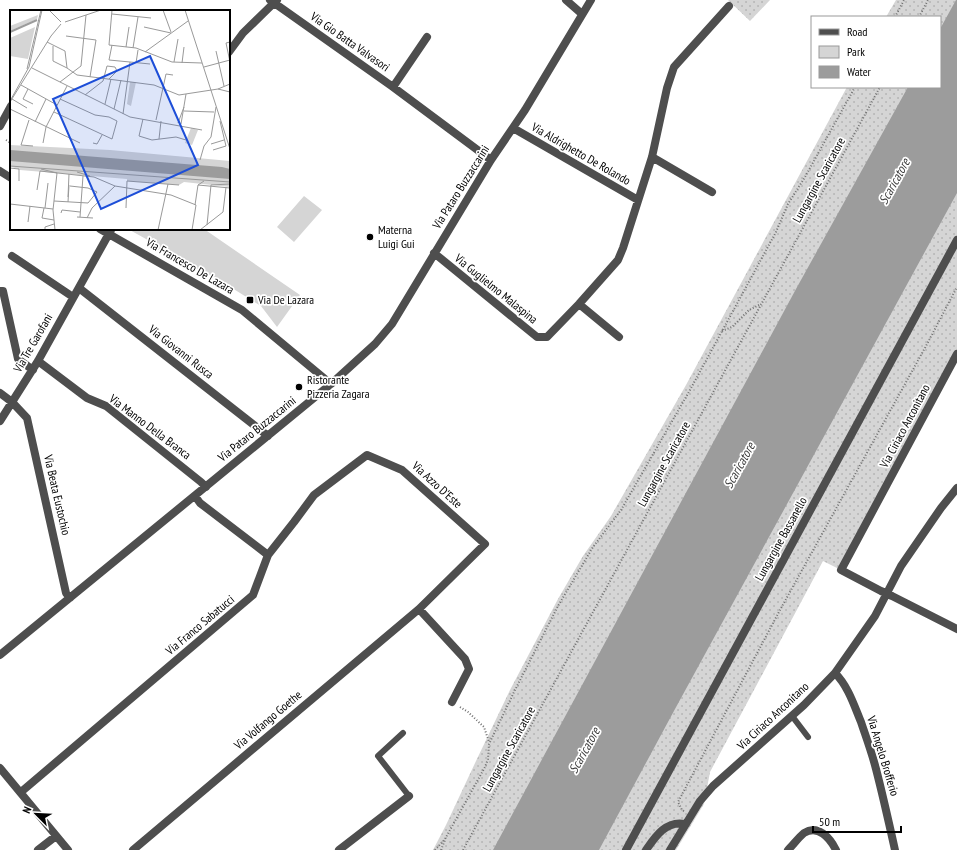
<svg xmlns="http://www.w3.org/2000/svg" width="957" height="850" font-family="'PT Sans Narrow',sans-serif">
<defs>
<pattern id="grass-dots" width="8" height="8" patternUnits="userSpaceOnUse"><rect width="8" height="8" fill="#d5d5d5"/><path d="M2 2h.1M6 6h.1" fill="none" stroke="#b5b5b5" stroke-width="1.8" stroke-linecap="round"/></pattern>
</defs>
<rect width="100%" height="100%" fill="#fff"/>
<path fill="url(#grass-dots)" d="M728,0H770L750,21Z
M896,0H957V353L841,570L823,561L710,772L704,804L676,850H433L446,825L476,761L510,690L558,599L583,556L611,516L686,385L847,87H940V17H886Z"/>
<path fill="#d5d5d5" d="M304,196L322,210L294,242L277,227Z
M128,229H204L300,295L277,327L261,306L216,278L157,249L155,244Z"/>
<path fill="#9c9c9c" d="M956,0H957V193L675,709L599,850H493L796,289L908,87H940V29Z"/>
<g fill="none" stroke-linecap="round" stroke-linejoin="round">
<path stroke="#707070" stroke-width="2" stroke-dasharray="1 2" stroke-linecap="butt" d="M895,17L904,0
M919,17L928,0
M6,140L11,143
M722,331L732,327L749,310L761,304
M460,707L468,712L484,727L489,742
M684,811L682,810L678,802L780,610L926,346L957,287
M435,850L445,839L485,767L488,759L489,744L515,690L558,606L593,547L621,510L690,390L776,232L788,204L805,177L855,87
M441,850L445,840
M463,850L880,87"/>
<path stroke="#4e4e4e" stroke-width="6" d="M792,716L808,737
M403,733L378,756L409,796"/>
<path stroke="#4e4e4e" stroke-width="8" d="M270,0L393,87L491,160
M566,0L582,14
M229,52L243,33L277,0
M393,87L427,37
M0,126L11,106
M513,128L638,200
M652,157L712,192
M0,171L11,178
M100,229L242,310L331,384
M434,253L537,337H547L579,304L618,260L623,248L652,157L667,88L674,67L729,6
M12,256L73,297
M79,288L268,436
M0,291H3L18,359L33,370
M579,304L619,337
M957,354L841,570L881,591L892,596L957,629
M38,361L87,398L106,406L201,482L206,487
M0,393L12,402L27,418L66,593L70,598
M0,421L38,361L111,230
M195,496L200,503L268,555
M419,609L465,659L469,669L452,702
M0,655L331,384L375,344L392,324L491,160L525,110L591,0
M835,673C848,686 854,705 861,722C866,737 872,753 876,769C883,796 889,823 895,850
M0,768L68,850
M21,792L253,595L268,555L294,522L314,495L367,455L402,470L485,544L419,609L133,850
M38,850L56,836
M339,850L409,796
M646,850C655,837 666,820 685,824
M670,850L700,801L713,786L804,705L835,673L875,616L901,566L941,508L957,488
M788,850C793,845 799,837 804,833C818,824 830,838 836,850"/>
<path stroke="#4e4e4e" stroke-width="8" d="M626,850L957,240"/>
</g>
<g fill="#000" stroke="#fff" stroke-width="1.5">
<circle cx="370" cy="237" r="4"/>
<rect x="246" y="296" width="8" height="8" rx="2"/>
<circle cx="299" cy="387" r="4"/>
</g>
<g text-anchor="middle" stroke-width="3.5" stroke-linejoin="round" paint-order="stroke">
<g font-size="12" fill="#000" stroke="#fff">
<text transform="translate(350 42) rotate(35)" y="4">Via Gio Batta Valvasori</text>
<text transform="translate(581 154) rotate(30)" y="4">Via Aldrighetto De Rolando</text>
<text transform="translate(819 180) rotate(-61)" y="4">Lungargine Scaricatore</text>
<text transform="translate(461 187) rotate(-58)" y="4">Via Pataro Buzzaccarini</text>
<text transform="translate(190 266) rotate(30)" y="4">Via Francesco De Lazara</text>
<text transform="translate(496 289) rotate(39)" y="4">Via Guglielmo Malaspina</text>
<text transform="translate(33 343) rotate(-60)" y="4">Via Tre Garofani</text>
<text transform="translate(181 352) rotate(38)" y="4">Via Giovanni Rusca</text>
<text transform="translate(905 426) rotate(-62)" y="4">Via Ciriaco Anconitano</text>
<text transform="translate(150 427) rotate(37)" y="4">Via Manno Della Branca</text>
<text transform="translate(257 429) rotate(-39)" y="4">Via Pataro Buzzaccarini</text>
<text transform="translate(664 464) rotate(-61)" y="4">Lungargine Scaricatore</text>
<text transform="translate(437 485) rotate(42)" y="4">Via Azzo D'Este</text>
<text transform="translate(57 495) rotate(77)" y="4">Via Beata Eustochio</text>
<text transform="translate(781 539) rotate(-61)" y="4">Lungargine Bassanello</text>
<text transform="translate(200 625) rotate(-40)" y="4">Via Franco Sabatucci</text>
<text transform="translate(773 716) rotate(-43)" y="4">Via Ciriaco Anconitano</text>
<text transform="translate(268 720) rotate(-40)" y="4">Via Volfango Goethe</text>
<text transform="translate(509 749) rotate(-61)" y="4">Lungargine Scaricatore</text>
<text transform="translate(883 756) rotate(73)" y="4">Via Angelo Brofferio</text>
</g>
<g font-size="12" fill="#000" stroke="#fff" text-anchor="start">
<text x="378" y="234">Materna<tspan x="378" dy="14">Luigi Gui</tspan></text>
<text x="258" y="304">Via De Lazara</text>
<text x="307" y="384">Ristorante<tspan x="307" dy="14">Pizzeria Zagara</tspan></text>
</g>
<g font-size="13" font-style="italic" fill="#3d3d3d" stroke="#fff">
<text transform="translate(894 181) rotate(-61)" y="5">Scaricatore</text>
<text transform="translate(739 465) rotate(-61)" y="5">Scaricatore</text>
<text transform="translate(584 750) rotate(-61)" y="5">Scaricatore</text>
</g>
</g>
<g transform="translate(10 10)">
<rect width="220" height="220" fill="#fff"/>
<path d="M181,118L188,120L182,135L175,133ZM0,135L100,140L220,151V177L174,172L169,175L117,171V169L10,160L0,156Z" fill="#d5d5d5"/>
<path d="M28,5L27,9L0,21V16ZM25,17L18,49L0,46V28ZM120,72H126L121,96L117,94Z" fill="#d5d5d5"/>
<path d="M0,140L212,157L220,159V169L0,151Z" fill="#9c9c9c"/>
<path fill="none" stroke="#9c9c9c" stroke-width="2" d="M0,22L27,10"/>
<path fill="none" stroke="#999" stroke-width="1" d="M39,0L51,12M102,0L99,35L126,38L162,52L192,53M153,0L161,22M175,0L220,139M102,4L141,8M55,12L91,0M134,17L161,23M56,26L86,30L80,67M37,32L55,41L57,58L67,65L144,75L169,85L208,79L220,82M220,32L216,33L220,52M102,35L99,50L120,52M43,36V51L57,58M116,37L119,17M123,38L128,7M206,41L214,76M135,42L178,11M164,52L168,29M126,53L128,40M172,53L174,37M194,57L220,50M22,58L120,107L192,120M17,59L31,0M50,72L71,56L76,5M11,75L47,95M18,79L13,89L23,94M208,79L220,74M75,85L93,71L97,56L105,57L107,61L99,69M2,89L17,98M0,91L19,57L32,0M0,92L41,26L51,14M95,94L101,69M0,99L70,133M104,99L111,70M174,101L204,102M44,102L102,129L107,111L99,107L85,105L50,89M113,104L120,52L140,54M133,109L129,126L142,130L166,127L176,130M19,110L11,135L23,136M146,110L156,64L163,65M25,112L36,89M168,113L174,97M171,114L176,84M149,129L151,111M33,133L36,117L57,76M83,133L87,134L92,125M201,134L214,130M203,140L216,136L210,111M190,150L194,136L201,127L206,97M0,156L220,172M0,158L9,159V171M31,159L47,163M67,162L80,166M188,175L220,178M27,180L30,161L84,167L105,176L161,185L186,195L182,220M58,187L59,164M44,191L78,193L87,182L78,178L60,176M58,192L59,175M0,194L43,199M185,195L188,175L194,171M34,198L32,208L44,210M35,198L38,173M116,198L117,171L169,175M51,203L52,200L70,202M67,207L83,208M70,207L73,166M77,208L82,198L105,176M18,212L20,196M197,215L201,175L220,174M35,220V217L44,214M45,220L43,200L47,163M148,220L158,174M190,220L213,202L216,177"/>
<path fill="#1d4ed8" fill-opacity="0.15" stroke="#1d4ed8" stroke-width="2" d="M140,46L188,155L91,199L43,89Z"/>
<rect width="220" height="220" fill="none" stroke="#000" stroke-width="2"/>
</g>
<rect x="811" y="16" width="130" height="72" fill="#ffffff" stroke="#999999"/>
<rect x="819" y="29" width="20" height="6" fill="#4e4e4e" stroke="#999999"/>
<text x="847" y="36" font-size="12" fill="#000000">Road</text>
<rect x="819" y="46" width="20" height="12" fill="#d5d5d5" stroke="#999999"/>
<text x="847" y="56" font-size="12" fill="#000000">Park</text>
<rect x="819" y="66" width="20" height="12" fill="#9c9c9c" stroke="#999999"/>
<text x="847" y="76" font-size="12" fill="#000000">Water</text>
<g transform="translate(36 814) rotate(294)" stroke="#ffffff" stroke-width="3" paint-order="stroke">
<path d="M0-3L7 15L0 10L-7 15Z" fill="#000000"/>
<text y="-6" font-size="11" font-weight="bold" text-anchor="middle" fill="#000000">N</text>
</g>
<path d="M813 826v6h88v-6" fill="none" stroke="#000000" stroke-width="2"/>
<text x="819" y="826" font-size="12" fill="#000000" stroke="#ffffff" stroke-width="3" paint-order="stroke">50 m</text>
</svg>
